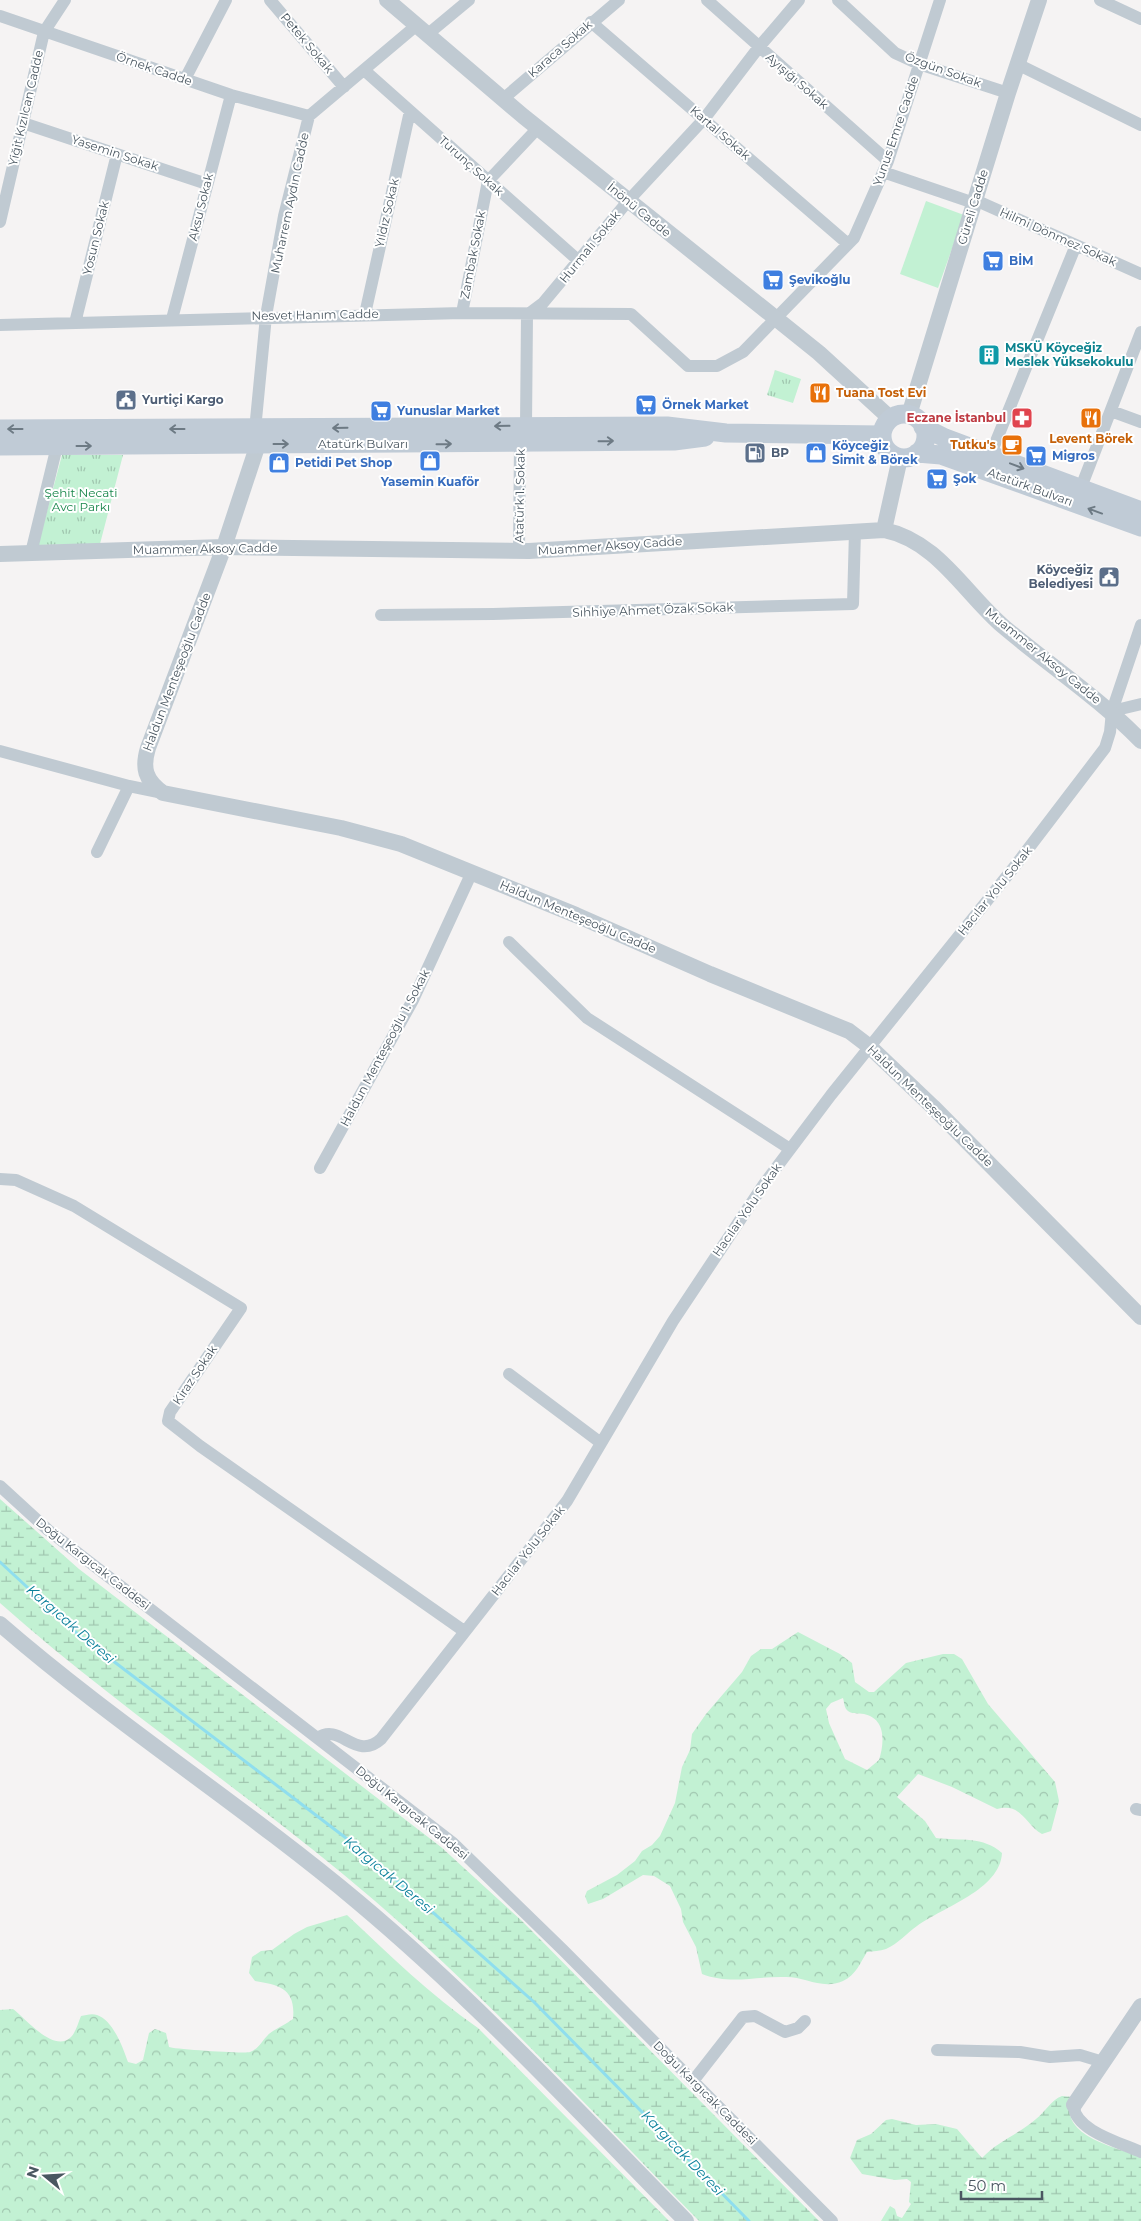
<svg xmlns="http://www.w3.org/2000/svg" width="1141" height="2221" font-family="Montserrat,sans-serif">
<defs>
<pattern id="forest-crowns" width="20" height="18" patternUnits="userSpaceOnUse" patternTransform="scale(1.25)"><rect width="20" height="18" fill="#c2f1d3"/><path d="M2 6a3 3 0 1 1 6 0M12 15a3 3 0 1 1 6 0" fill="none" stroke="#a0c6af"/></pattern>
<pattern id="wetland-marsh" width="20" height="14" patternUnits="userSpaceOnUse" patternTransform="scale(1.25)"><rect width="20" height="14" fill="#c2f1d3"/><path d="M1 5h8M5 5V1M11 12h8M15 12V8" fill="none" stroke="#a0c6af"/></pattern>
<pattern id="park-tufts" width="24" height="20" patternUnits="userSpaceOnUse" patternTransform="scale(1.25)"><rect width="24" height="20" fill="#c2f1d3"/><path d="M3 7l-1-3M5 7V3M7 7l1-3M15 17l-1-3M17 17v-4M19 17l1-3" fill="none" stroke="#a0c6af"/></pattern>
</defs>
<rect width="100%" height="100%" fill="#f5f3f3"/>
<path fill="url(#forest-crowns)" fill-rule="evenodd" d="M798,1632L840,1654L852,1663L855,1682L869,1692H874L906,1663L943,1654H954L962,1659L988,1704L1055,1782L1059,1801L1051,1831L1042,1834C1025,1824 1021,1802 997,1809L952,1787L918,1774L897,1797L925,1821L936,1838C961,1841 983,1836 1002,1853C1000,1890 943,1907 917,1926C907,1933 898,1944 886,1949C880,1951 873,1951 867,1952C860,1963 856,1975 843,1981C822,1990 806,1977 786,1977C757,1976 730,1985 702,1974L696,1947L683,1922L681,1909L670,1886L654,1876L643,1875L603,1899L588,1904L585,1896L587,1891L617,1875L635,1861L642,1851L652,1845L660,1836L675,1803L682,1767L690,1750L692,1734L706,1714L742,1672L751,1656L761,1649H772ZM843,1698C844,1701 844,1706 846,1709C851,1715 858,1713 864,1714C887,1719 884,1744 879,1760L867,1770L845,1759L829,1723L826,1709L831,1703Z
M347,1915C390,1955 430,1995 478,2028L669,2221H0V2010L13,2009C25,2018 54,2054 71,2037C76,2032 78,2023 81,2016C86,2015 92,2013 97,2015C113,2020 123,2048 128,2062L136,2064L143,2060L149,2033L155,2029L166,2033L169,2047C173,2049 245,2054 250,2052C261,2048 263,2037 273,2031C279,2027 286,2024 293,2019C296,1989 280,1985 255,1981L249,1973L252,1957L261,1951L272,1950L294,1934L307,1927Z"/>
<path fill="url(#wetland-marsh)" d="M0,1499L79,1569L441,1847L522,1921L819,2221H699C593,2113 490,2000 375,1901C254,1797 119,1709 0,1603Z
M1062,2096L1073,2097C1055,2135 1115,2147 1141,2157V2221H881L890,2206L895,2209L897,2216L902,2218L911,2204L909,2202L911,2182L907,2179L895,2180L862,2174L850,2158L857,2140L871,2134L886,2120L892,2119L916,2125L936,2124L957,2129L982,2158C998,2141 1019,2134 1036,2119C1045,2112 1051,2100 1062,2096Z"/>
<path fill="url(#park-tufts)" d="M775,370L801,379L793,403L767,395Z
M62,455H123L100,544L38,545Z"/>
<path fill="#c2f1d3" d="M926,201L964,215L938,288L900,274Z"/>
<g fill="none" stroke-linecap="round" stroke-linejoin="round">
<path stroke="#8fdeee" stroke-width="3" d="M0,1562L79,1635L367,1854L534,2002L749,2221"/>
<path stroke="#c0cad2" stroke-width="12" d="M270,0L344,87
M707,0L888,161
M838,0L895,53L919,64L1008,93
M1100,0L1141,19
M0,16L231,95L309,116
M591,22L848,244
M428,34L469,0
M1017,64L1141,125
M364,70L579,261
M185,79L226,0
M503,99L619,0
M23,123L207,184
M883,172L974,203
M975,200L1141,274
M0,222L44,32L65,0
M462,313L488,181L538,128
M365,314L410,111
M172,319L231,95
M75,323L117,154
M0,325L462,313L631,314L688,366H717L743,352L854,238L888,161L940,0
M1111,411L1141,422
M526,426L527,315L543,303L628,201L704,119L759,47L799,0
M255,430L266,316L284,216L309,116L417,25
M990,456L1076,245
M1080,490L1141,332
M519,551L520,442
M31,553L57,446
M381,615L493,614L853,604L855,531
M1112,711L1141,704
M0,751L129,786L163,793
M97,852L129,786
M509,942L587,1018L790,1149
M320,1168L413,1000L472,872
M0,1179L16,1180L74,1206L241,1308L170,1412L168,1421L200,1446L464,1631
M509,1374L601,1443
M0,1486L48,1530L453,1843L563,1950L832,2221
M318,1738C340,1722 356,1762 381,1739L567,1501L673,1321L764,1184L831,1095L1015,866L1105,748L1110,732L1112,711L1141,625
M1136,1809L1141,1810
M937,2050L1020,2052L1050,2057L1080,2055L1103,2062
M693,2081L743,2017L755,2016L785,2032L798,2028L805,2021
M1074,2105C1073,2130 1121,2143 1141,2152"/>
<path stroke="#c0cad2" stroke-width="16" d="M387,0L523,116L819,353L891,419
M909,415L1008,93L1039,0
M258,444L224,547L148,748C142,768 145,780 163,793L341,828L401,844L576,915L710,974L849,1031L870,1047L933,1107L1141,1317
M884,530L900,458
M0,554L224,547L529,551L884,530C938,541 965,594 1004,627C1049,665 1099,698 1141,741
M0,1624C114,1723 242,1805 358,1902C475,2000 579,2112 686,2221
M1074,2105L1141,2006"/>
<path stroke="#c0cbd6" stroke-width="19" d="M882 436a22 22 0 1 1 44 0a22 22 0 1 1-44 0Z
M923,427L945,438L1141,511
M0,429L667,426L726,433L882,435
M0,446L674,441L705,437
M917,453L941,455L1141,527"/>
</g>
<defs><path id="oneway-shaft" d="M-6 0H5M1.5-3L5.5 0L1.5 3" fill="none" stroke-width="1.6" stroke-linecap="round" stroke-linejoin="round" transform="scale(1.25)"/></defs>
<g stroke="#6d7a84">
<use href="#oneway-shaft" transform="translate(502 426) rotate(179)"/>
<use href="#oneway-shaft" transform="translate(340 428) rotate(179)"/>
<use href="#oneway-shaft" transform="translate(15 429) rotate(180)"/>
<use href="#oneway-shaft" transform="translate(177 429) rotate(-180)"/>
<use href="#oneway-shaft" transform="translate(606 441) rotate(-1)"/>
<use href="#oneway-shaft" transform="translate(281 444)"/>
<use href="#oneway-shaft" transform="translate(444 444) rotate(-1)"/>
<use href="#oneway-shaft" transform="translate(84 446)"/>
<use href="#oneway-shaft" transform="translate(1017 466) rotate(21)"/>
<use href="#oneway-shaft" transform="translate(1095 511) rotate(-160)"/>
</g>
<defs>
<g id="supermarket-square" transform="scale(1.125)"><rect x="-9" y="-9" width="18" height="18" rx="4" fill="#3f7fe0" stroke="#fff"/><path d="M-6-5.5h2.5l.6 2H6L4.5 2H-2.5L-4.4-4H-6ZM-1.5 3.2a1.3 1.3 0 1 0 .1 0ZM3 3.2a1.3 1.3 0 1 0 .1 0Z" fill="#fff"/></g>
<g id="building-square" transform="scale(1.125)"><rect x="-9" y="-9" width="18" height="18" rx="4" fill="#0f9aa8" stroke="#fff"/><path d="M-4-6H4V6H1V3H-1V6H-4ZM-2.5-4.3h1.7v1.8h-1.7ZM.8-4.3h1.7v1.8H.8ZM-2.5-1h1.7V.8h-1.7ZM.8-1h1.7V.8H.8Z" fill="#fff"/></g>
<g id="restaurant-square" transform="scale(1.125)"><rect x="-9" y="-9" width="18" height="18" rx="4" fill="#e8710a" stroke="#fff"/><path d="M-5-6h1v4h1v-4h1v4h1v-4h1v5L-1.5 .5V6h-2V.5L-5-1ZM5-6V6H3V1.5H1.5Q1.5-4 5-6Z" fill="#fff"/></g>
<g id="civic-square" transform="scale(1.125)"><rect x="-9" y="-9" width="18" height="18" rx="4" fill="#5c6f8a" stroke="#fff"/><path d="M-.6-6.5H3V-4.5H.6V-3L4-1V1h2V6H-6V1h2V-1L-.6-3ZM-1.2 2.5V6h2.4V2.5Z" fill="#fff"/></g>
<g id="pharmacy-square" transform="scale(1.125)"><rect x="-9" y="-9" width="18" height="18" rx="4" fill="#e0444e" stroke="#fff"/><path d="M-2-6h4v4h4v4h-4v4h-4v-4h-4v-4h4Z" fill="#fff"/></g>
<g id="cafe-square" transform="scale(1.125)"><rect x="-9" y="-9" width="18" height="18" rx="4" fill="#e8710a" stroke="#fff"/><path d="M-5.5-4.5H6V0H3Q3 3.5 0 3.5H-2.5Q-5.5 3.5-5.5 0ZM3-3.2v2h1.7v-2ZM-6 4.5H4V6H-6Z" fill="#fff"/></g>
<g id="fuel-square" transform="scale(1.125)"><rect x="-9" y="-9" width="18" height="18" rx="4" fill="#5c6f8a" stroke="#fff"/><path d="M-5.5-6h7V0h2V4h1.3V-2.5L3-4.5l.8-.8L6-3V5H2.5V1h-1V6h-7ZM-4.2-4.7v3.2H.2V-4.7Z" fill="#fff"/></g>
<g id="shop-square" transform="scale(1.125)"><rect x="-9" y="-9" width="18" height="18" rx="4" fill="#3f7fe0" stroke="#fff"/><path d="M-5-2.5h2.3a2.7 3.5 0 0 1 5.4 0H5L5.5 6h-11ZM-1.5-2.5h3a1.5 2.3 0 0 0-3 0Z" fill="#fff"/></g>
</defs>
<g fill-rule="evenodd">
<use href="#supermarket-square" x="993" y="261"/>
<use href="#supermarket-square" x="773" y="280"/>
<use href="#building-square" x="989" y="355"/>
<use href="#restaurant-square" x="820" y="393"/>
<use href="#civic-square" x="126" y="400"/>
<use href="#supermarket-square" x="646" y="405"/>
<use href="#supermarket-square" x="381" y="411"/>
<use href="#pharmacy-square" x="1022" y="418"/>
<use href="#restaurant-square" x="1091" y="418"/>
<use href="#cafe-square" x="1012" y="445"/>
<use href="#fuel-square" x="755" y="453"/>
<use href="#shop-square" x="816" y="453"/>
<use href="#supermarket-square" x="1036" y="456"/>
<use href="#shop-square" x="430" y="461"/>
<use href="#shop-square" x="279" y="463"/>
<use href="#supermarket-square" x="937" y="479"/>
<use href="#civic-square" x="1109" y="577"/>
</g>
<g text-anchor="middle" stroke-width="4" stroke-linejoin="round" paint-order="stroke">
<g font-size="12" fill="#4a5761" stroke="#fff">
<text transform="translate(307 43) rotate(50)" y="4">Petek Sokak</text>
<text transform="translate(560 49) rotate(-41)" y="4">Karaca Sokak</text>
<text transform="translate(154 69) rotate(19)" y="4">Örnek Cadde</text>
<text transform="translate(943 70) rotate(20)" y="4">Özgün Sokak</text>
<text transform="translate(797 81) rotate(41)" y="4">Ayışığı Sokak</text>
<text transform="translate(26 108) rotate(-77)" y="4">Yiğit Kızılcan Cadde</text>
<text transform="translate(896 131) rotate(-71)" y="4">Yunus Emre Cadde</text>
<text transform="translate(720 133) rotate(41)" y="4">Kartal Sokak</text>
<text transform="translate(115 153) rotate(18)" y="4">Yasemin Sokak</text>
<text transform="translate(471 166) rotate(42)" y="4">Turunç Sokak</text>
<text transform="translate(290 203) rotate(-78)" y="4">Muharrem Aydın Cadde</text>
<text transform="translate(201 207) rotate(-76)" y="4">Aksu Sokak</text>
<text transform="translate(973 207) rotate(-73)" y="4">Güreli Cadde</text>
<text transform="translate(639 210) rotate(39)" y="4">İnönü Cadde</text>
<text transform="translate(387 213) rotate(-77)" y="4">Yıldız Sokak</text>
<text transform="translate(1058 237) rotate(24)" y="4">Hilmi Dönmez Sokak</text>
<text transform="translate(96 238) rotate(-76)" y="4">Yosun Sokak</text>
<text transform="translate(590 247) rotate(-51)" y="4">Hurmalı Sokak</text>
<text transform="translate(473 255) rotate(-79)" y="4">Zambak Sokak</text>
<text transform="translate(315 315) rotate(-1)" y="4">Nesvet Hanım Cadde</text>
<text x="363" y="448">Atatürk Bulvarı</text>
<text transform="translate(1030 487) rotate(20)" y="4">Atatürk Bulvarı</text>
<text transform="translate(520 496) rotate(-89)" y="4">Atatürk 1. Sokak</text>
<text transform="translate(610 546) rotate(-4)" y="4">Muammer Aksoy Cadde</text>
<text transform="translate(205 549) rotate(-1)" y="4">Muammer Aksoy Cadde</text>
<text transform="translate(653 610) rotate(-2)" y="4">Sıhhiye Ahmet Özak Sokak</text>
<text transform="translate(1043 656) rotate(39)" y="4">Muammer Aksoy Cadde</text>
<text transform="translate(177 672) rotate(-69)" y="4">Haldun Menteşeoğlu Cadde</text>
<text transform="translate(995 891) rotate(-51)" y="4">Hacılar Yolu Sokak</text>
<text transform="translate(578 917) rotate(23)" y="4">Haldun Menteşeoğlu Cadde</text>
<text transform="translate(385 1048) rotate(-62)" y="4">Haldun Menteşeoğlu 1. Sokak</text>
<text transform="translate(930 1106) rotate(44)" y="4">Haldun Menteşeoğlu Cadde</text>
<text transform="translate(747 1210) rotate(-55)" y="4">Hacılar Yolu Sokak</text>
<text transform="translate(195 1375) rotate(-56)" y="4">Kiraz Sokak</text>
<text transform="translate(528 1551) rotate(-52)" y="4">Hacılar Yolu Sokak</text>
<text transform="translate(93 1564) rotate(38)" y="4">Doğu Kargıcak Caddesi</text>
<text transform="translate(412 1813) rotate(39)" y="4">Doğu Kargıcak Caddesi</text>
<text transform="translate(705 2093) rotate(45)" y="4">Doğu Kargıcak Caddesi</text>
</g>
<g font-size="12" font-weight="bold" fill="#366cbe" stroke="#fff" text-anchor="start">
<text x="1009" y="265">BİM</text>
<text x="789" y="284">Şevikoğlu</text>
<text x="662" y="409">Örnek Market</text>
<text x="397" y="415">Yunuslar Market</text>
<text x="832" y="450">Köyceğiz<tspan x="832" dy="14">Simit &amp; Börek</tspan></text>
<text x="1052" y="460">Migros</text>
<text x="295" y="467">Petidi Pet Shop</text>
<text x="953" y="483">Şok</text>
<text x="430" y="486" text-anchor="middle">Yasemin Kuaför</text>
</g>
<g font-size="12" font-weight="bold" fill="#0d838f" stroke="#fff" text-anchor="start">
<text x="1005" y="352">MSKÜ Köyceğiz<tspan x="1005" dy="14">Meslek Yüksekokulu</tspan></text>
</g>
<g font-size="12" font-weight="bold" fill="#c56008" stroke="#fff" text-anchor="start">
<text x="836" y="397">Tuana Tost Evi</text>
<text x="1091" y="443" text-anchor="middle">Levent Börek</text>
<text x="996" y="449" text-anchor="end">Tutku's</text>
</g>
<g font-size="12" font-weight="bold" fill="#4e5e75" stroke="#fff" text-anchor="start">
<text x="142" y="404">Yurtiçi Kargo</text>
<text x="771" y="457">BP</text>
<text x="1093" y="574" text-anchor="end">Köyceğiz<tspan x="1093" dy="14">Belediyesi</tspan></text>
</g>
<g font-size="12" font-weight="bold" fill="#be3a42" stroke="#fff" text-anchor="end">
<text x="1006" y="422">Eczane İstanbul</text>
</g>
<g font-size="12" fill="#17864a" stroke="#fff">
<text x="81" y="497">Şehit Necati<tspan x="81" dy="14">Avcı Parkı</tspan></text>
</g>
<g font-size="14" font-style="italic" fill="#0b819b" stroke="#fff">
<text transform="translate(71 1624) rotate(41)" y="5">Kargıcak Deresi</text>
<text transform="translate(389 1875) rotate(40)" y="5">Kargıcak Deresi</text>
<text transform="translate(683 2153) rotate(46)" y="5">Kargıcak Deresi</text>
</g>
</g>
<g transform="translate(45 2176) rotate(288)" stroke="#ffffff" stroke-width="4" paint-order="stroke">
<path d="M0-4L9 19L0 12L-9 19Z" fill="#4a5761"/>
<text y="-8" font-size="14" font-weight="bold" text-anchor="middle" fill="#4a5761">N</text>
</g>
<path d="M961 2191v8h81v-8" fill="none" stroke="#4a5761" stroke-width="2.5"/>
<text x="968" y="2191" font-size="15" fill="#4a5761" stroke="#ffffff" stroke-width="4" paint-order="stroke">50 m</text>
</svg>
